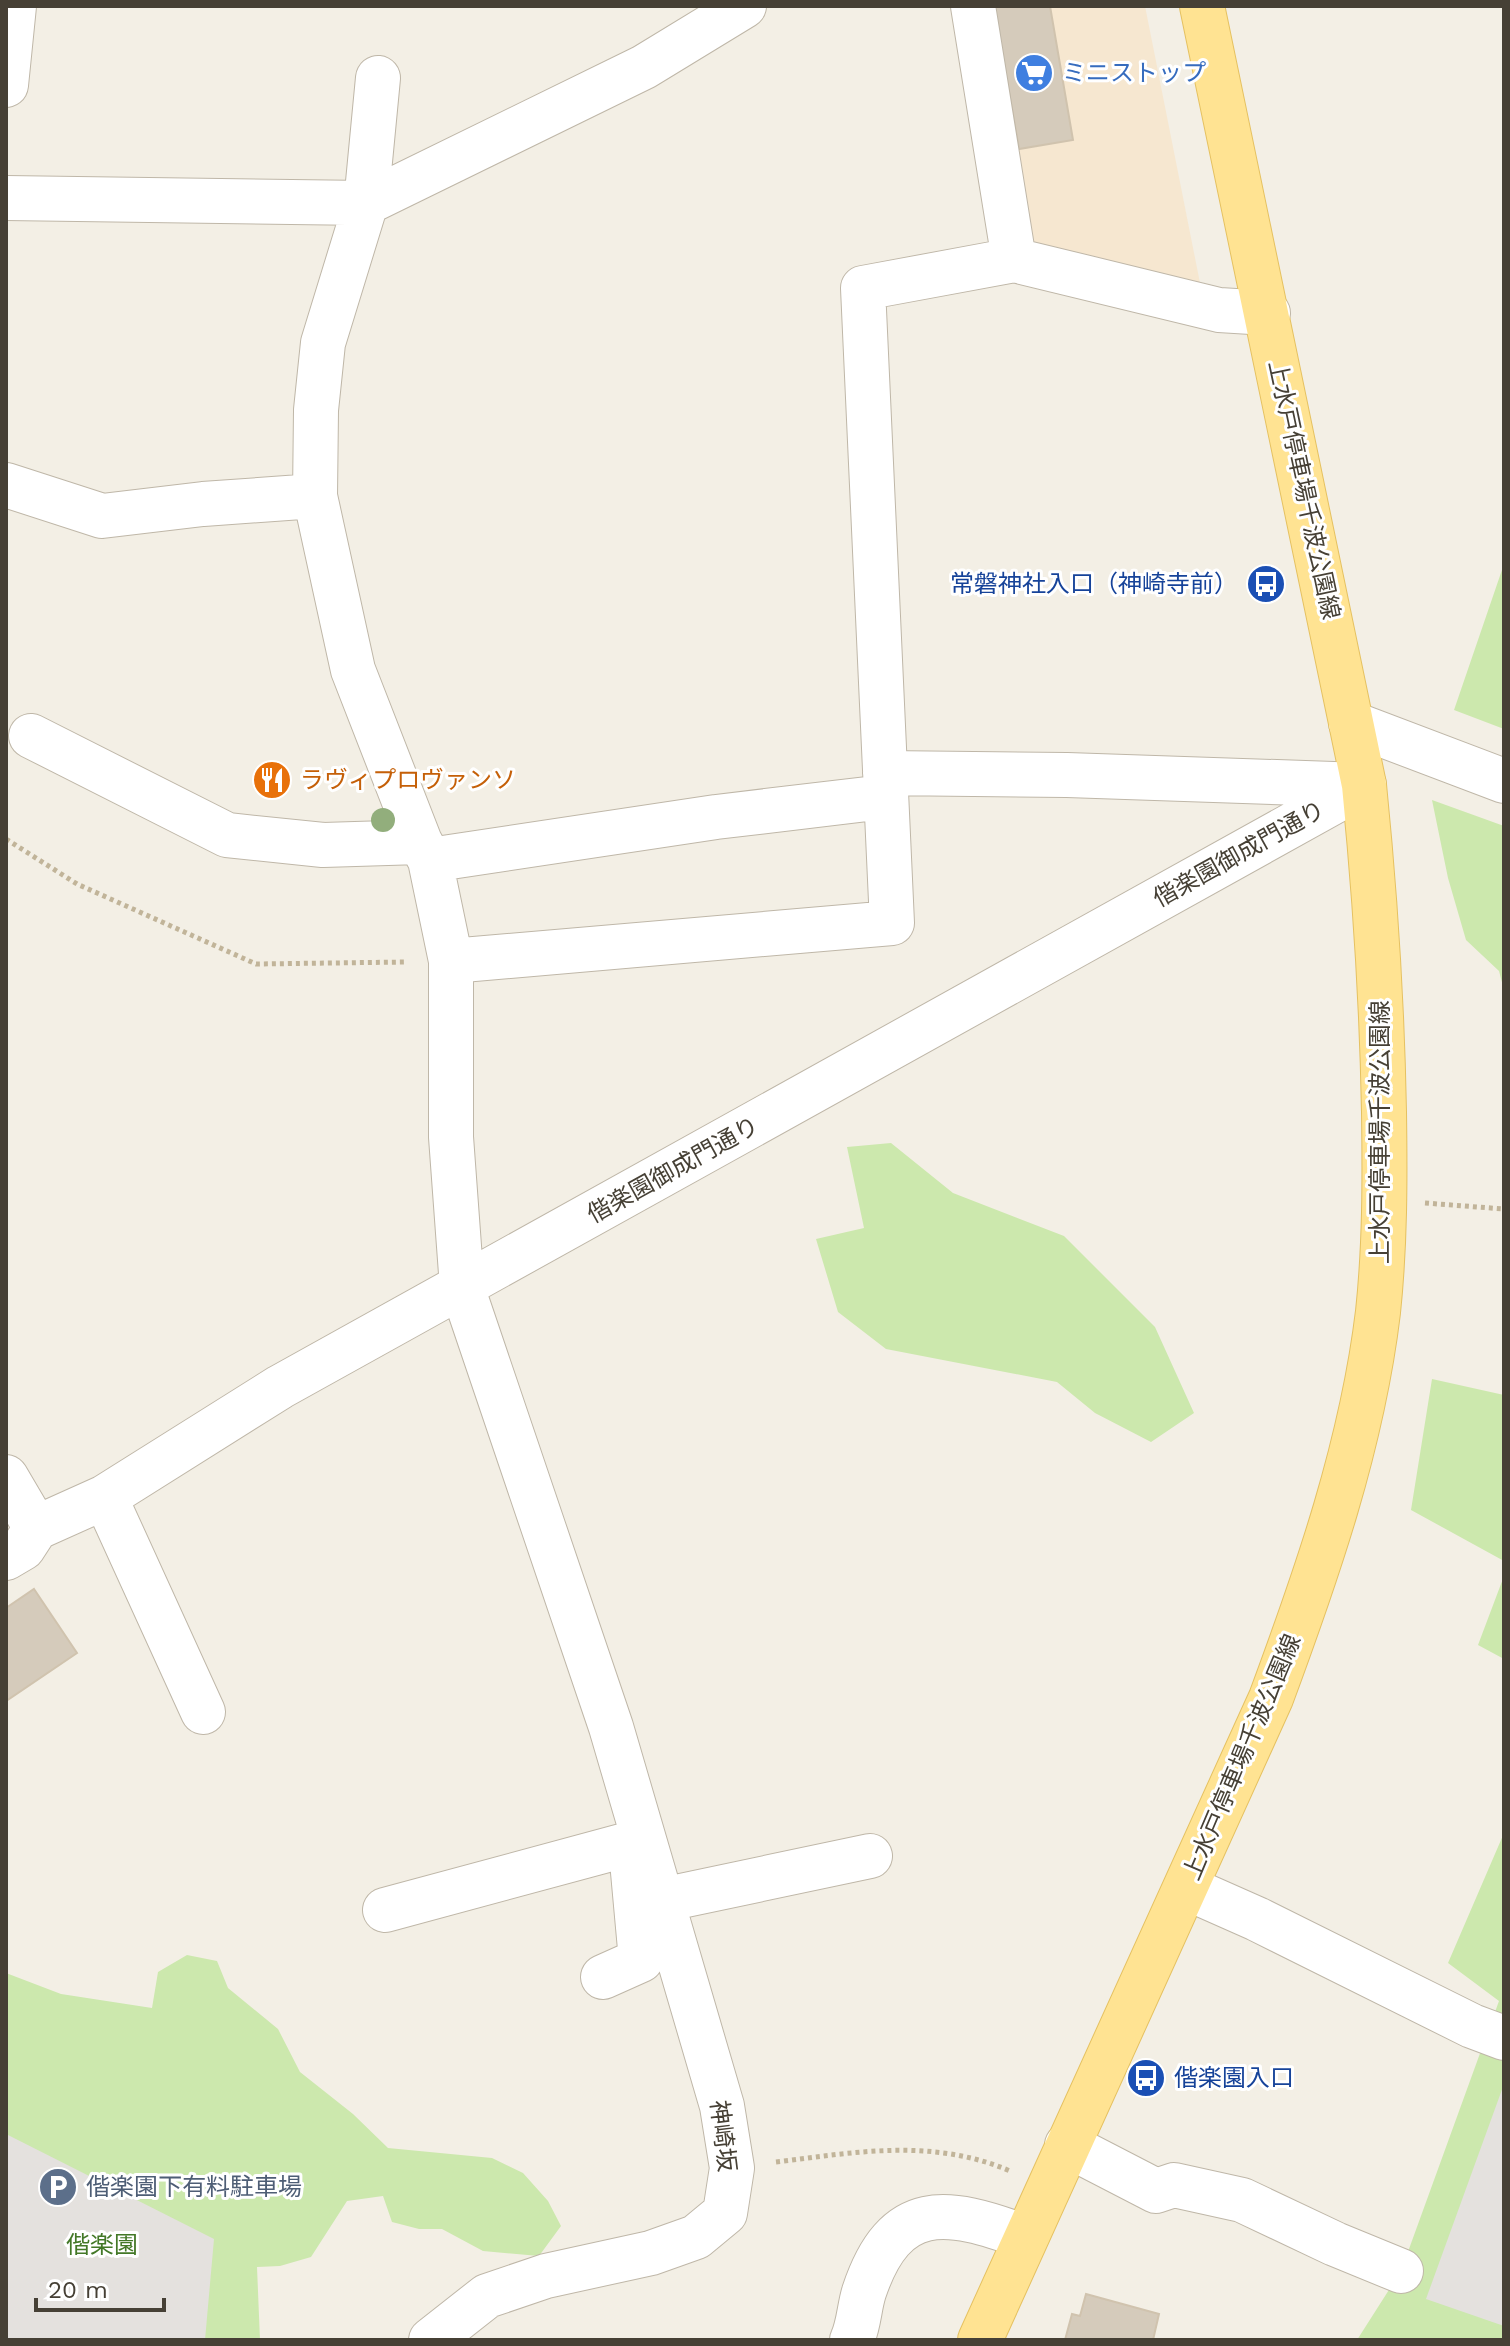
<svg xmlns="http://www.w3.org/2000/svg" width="1510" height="2346" font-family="'Work Sans','Noto Sans JP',sans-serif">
<rect width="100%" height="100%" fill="#f3efe5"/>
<path fill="#f6e7d0" d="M991,6H1145L1202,293L1026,247Z"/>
<path fill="#cce8ad" d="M1504,564V729L1454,710Z
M1432,800L1504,826V990L1499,971L1466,940L1448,878Z
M891,1143L953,1193L1064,1236L1155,1327L1194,1413L1151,1442L1095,1413L1057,1382L886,1349L838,1312L816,1239L864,1228L847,1147Z
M1432,1379L1504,1395V1561L1411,1510Z
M1504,1576V1659L1478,1645Z
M1504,1833V2340H1357L1401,2271L1499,2001L1448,1963Z
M187,1955L217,1961L228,1988L278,2029L300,2072L353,2114L388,2148L492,2158L523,2173L548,2201L561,2226L539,2256L483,2251L442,2229H419L392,2222L383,2196L347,2201L311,2257L280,2266L257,2267L260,2340H6V1973L61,1994L152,2008L158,1972Z"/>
<path fill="#e4e1de" d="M1504,2084V2326L1426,2299Z
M6,2134L214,2239L205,2340H6Z"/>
<path fill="#d5cbbb" stroke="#d0c3ae" stroke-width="2" d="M994,6H1050L1073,140L1019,149Z
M34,1589L77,1653L6,1701V1608Z
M1086,2294L1159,2314L1153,2340H1065L1072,2314L1080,2316Z"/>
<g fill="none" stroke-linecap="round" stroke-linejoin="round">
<g stroke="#bfb7a8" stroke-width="46">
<path id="minor" d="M973,6L1014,260L1219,310L1268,313
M378,78L366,203L323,343L316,410L315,496L353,670L420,842L430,860L451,961V1137L462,1287L611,1727L722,2106L732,2168L725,2213L696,2237L651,2253L546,2276L487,2296L431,2340
M6,85L14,6
M6,198L366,203L644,67L744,6
M6,485L102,516L203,504L315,496
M1351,723L1504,781
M31,736L227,835L323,845L420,842
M885,773L1067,775L1362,785
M430,860L716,817L884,797
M451,961L892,923L863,288L1014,260
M6,1477L36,1528
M105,1497L203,1712
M36,1528L105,1497L280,1387L1364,785
M6,1558L23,1548L36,1528
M1187,1888L1257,1919L1472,2026L1504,2038
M662,1900L870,1856
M385,1910L644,1840
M603,1977L641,1960L633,1872
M1067,2145L1156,2191L1174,2185L1242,2200L1335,2244L1401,2271
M852,2340C859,2325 859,2308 864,2292C895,2199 946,2208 1025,2237"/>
</g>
<g stroke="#e5c161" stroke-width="46">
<path id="major" d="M980,2340L1271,1698C1317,1574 1362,1445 1378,1312C1385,1246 1385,1179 1384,1112C1382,1003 1375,894 1364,785L1202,6"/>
</g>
<path stroke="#c1b499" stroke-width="5" stroke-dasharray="4 4" stroke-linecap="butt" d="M6,839L77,884L256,964L406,962
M1425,1203L1504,1209
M776,2162C857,2152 933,2138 1010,2171"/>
<use href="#minor" stroke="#fff" stroke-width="44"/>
<use href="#major" stroke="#ffe392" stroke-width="44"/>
</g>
<circle fill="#92ae7c" cx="383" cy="820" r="12"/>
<defs>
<g id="supermarket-disc" transform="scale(2)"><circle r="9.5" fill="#3f7fe0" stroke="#fff"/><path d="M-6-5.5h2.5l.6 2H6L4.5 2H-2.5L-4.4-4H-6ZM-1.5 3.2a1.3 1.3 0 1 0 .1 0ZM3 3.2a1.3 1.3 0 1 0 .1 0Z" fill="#fff"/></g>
<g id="bus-disc" transform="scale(2)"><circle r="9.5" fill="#1a4fb4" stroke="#fff"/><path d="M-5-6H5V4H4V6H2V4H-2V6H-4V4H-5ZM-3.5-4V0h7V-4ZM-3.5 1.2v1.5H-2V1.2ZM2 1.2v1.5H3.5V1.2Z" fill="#fff"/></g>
<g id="restaurant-disc" transform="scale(2)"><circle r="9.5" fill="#e8710a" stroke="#fff"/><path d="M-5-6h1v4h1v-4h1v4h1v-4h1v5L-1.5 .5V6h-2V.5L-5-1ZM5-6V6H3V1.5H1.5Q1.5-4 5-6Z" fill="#fff"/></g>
<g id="parking-disc" transform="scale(2)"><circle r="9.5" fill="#5c6f8a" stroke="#fff"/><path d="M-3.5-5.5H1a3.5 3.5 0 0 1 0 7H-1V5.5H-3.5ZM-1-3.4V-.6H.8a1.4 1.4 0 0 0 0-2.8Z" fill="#fff"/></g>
</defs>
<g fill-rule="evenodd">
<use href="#supermarket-disc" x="1034" y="73"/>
<use href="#bus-disc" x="1266" y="584"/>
<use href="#restaurant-disc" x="272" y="780"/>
<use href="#bus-disc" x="1146" y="2078"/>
<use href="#parking-disc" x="58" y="2187"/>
</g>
<g text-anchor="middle" stroke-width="6" stroke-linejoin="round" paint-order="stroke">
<g font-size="24" fill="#366cbe" stroke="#fff" text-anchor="start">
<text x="1062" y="81">ミニストップ</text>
</g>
<g font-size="24" fill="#464035" stroke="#fff">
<text transform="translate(1304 490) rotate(78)" y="8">上水戸停車場千波公園線</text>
<text transform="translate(1239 854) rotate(-29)" y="8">偕楽園御成門通り</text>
<text transform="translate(1380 1132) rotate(-90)" y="8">上水戸停車場千波公園線</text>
<text transform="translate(673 1170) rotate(-29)" y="8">偕楽園御成門通り</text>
<text transform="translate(1242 1757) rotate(-67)" y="8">上水戸停車場千波公園線</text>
<text transform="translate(723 2136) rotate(83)" y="8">神崎坂</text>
</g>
<g font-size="24" fill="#164399" stroke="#fff" text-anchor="end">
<text x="1238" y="592">常磐神社入口（神崎寺前）</text>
<text x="1174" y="2086" text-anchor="start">偕楽園入口</text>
</g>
<g font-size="24" fill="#c56008" stroke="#fff" text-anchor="start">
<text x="300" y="788">ラヴィプロヴァンソ</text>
</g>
<g font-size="24" fill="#4e5e75" stroke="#fff" text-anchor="start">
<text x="86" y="2195">偕楽園下有料駐車場</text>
</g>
<g font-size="24" fill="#437827" stroke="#fff">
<text x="102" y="2253">偕楽園</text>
</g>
</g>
<rect width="1510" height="2346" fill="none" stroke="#464035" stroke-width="16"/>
<path d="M36 2298v12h128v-12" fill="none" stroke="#464035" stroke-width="4"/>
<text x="48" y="2298" font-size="24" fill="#464035" stroke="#ffffff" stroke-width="6" paint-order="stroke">20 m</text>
</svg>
